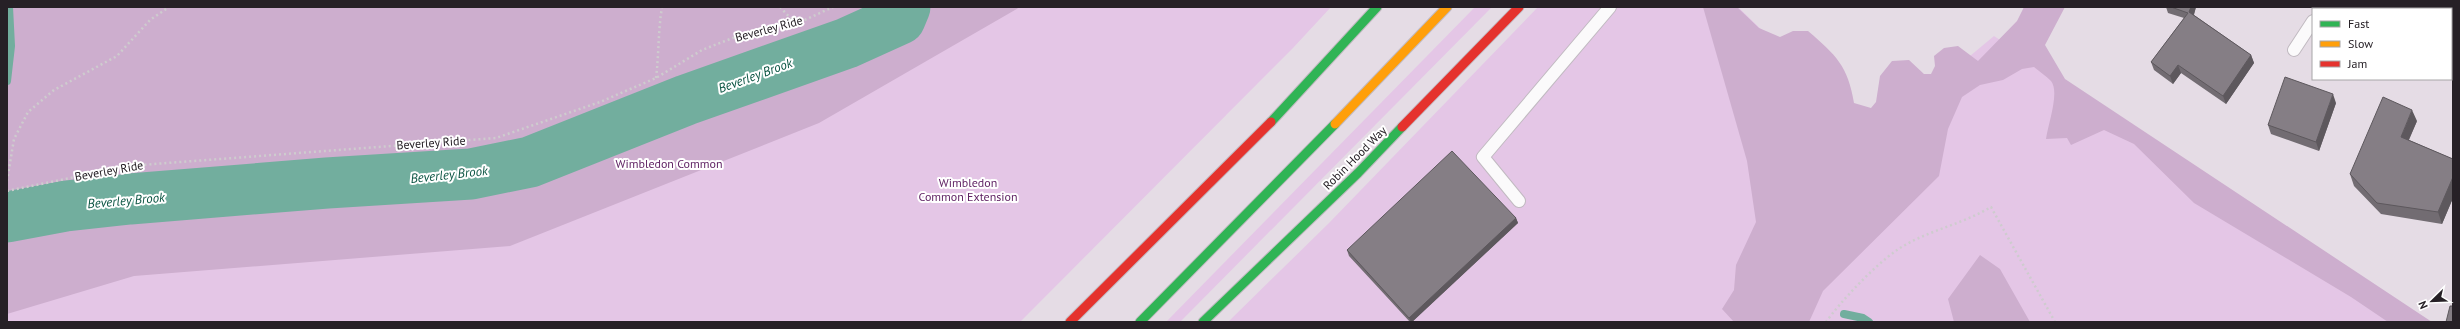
<svg xmlns="http://www.w3.org/2000/svg" width="2460" height="329" font-family="'PT Sans',sans-serif">
<rect width="100%" height="100%" fill="#e5dce5"/>
<path fill="#e4c6e6" d="M7,7H1331L1293,48L1020,322H7Z
M1475,7H1492L1180,322H1166Z
M1538,7H1738L1911,175L1928,91L1994,36L2424,322H1228L1329,223Z"/>
<path fill="#cdaece" d="M7,7H1020L819,123L510,246L134,276L7,314Z
M1703,7H1737L1759,28L1780,37L1793,31H1808C1836,55 1848,66 1854,103L1871,108L1876,102L1880,76L1892,61L1909,60L1924,74H1931L1935,66L1934,56L1944,48L1958,46L1978,61L2017,21L2024,7H2065L2045,45L2065,79L2432,322H2388L2351,297L2194,203L2134,144L2104,130L2071,145L2067,138L2046,139C2048,124 2060,92 2051,81C2046,76 2039,71 2034,67L2022,69L2003,80L1980,85L1962,97L1948,129L1939,176L1823,291L1809,322H1734L1722,309L1734,290L1736,265L1756,222L1747,161Z
M1980,255L2000,269L2030,322H1954L1948,299Z"/>
<g fill="none" stroke-linecap="round" stroke-linejoin="round">
<path stroke="#72ae9e" stroke-width="8" d="M7,81L11,46L9,7
M1844,314L1863,318L1869,322"/>
<path stroke="#72ae9e" stroke-width="51" d="M7,217L66,206L130,199L327,183L471,174L530,162L686,100L847,43L900,19L905,7"/>
<g stroke="#c1bac1" stroke-width="14">
<path id="lane" d="M2320,9L2322,7
M2294,50L2313,21
M1519,201L1483,157L1610,7"/>
</g>
<g stroke="#c1bac1" stroke-width="11">
<path id="fast" d="M1271,122L1377,7
M1140,322L1335,124
M1203,322L1358,173L1402,127"/>
</g>
<g stroke="#c1bac1" stroke-width="11">
<path id="slow" d="M1335,124L1447,7"/>
</g>
<g stroke="#c1bac1" stroke-width="11">
<path id="jam" d="M1402,127L1519,7
M1070,322L1271,122"/>
</g>
<path stroke="#ceccce" stroke-width="2.5" stroke-dasharray="2 3" stroke-linecap="butt" d="M780,7L795,23
M656,78C659,54 658,31 662,7
M7,181L14,139L28,112L54,90L117,56L150,20L169,7
M7,191L128,166L496,138L600,102L656,78L702,50L748,32L796,24L833,7
M1826,322C1841,301 1875,265 1897,250C1925,231 1961,225 1991,207L2055,322"/>
<use href="#lane" stroke="#fbfafb" stroke-width="12"/>
<use href="#fast" stroke="#30b455" stroke-width="9"/>
<use href="#slow" stroke="#ff9f0a" stroke-width="9"/>
<use href="#jam" stroke="#e5322d" stroke-width="9"/>
</g>
<path fill="#726c72" d="M2166,7H2196L2194,15L2251,55L2254,63L2226,104L2181,73L2173,84L2154,70L2151,62L2184,18L2168,13Z
M2382,7H2453V56L2451,55V9H2386Z
M2336,103L2319,151L2271,134L2268,125Z
M2417,121L2409,140L2453,159V198L2442,224L2381,214L2354,186L2350,174Z
M1516,218L1518,223L1412,322H1410L1349,256L1347,250Z"/>
<path fill="#5d585d" d="M2191,7H2196L2192,20L2189,12Z
M2251,55L2254,63L2226,104L2223,96Z
M2178,65L2181,73L2173,84L2170,76Z
M2333,94L2336,103L2319,151L2316,142Z
M2412,110L2417,121L2405,148L2401,137Z
M2453,177V198L2442,224L2438,212Z
M1516,218L1518,223L1412,322H1411L1409,318Z"/>
<path fill="#857e85" stroke="#5d585d" d="M2171,7H2191L2189,12L2251,55L2223,96L2178,65L2170,76L2151,62L2188,13Z
M2397,7H2453V49L2451,48V9H2401Z
M2285,77L2333,94L2316,142L2268,125Z
M2383,97L2412,110L2401,137L2453,159V177L2438,212L2377,203L2350,174Z
M1452,151L1516,218L1409,318L1347,250Z
M2450,306H2453V322H2446Z"/>
<g text-anchor="middle" stroke-width="4" stroke-linejoin="round" paint-order="stroke">
<g font-size="12" fill="#262026" stroke="#fff">
<text transform="translate(769 29) rotate(-15)" y="4">Beverley Ride</text>
<text transform="translate(431 143) rotate(-4)" y="4">Beverley Ride</text>
<text transform="translate(1355 158) rotate(-45)" y="4">Robin Hood Way</text>
<text transform="translate(109 171) rotate(-10)" y="4">Beverley Ride</text>
</g>
<g font-size="12" fill="#612465" stroke="#fff">
<text x="669" y="168">Wimbledon Common</text>
<text x="968" y="187">Wimbledon<tspan x="968" dy="14">Common Extension</tspan></text>
</g>
<g font-size="13" font-style="italic" fill="#0a5442" stroke="#fff">
<text transform="translate(755 75) rotate(-20)" y="5">Beverley Brook</text>
<text transform="translate(449 174) rotate(-6)" y="5">Beverley Brook</text>
<text transform="translate(126 200) rotate(-5)" y="5">Beverley Brook</text>
</g>
</g>
<rect width="2460" height="329" fill="none" stroke="#262026" stroke-width="16"/>
<rect x="2312" y="8" width="140" height="72" fill="#ffffff" stroke="#a8a6a8"/>
<rect x="2320" y="21" width="20" height="6" fill="#30b455" stroke="#a8a6a8"/>
<text x="2348" y="28" font-size="12" fill="#262026">Fast</text>
<rect x="2320" y="41" width="20" height="6" fill="#ff9f0a" stroke="#a8a6a8"/>
<text x="2348" y="48" font-size="12" fill="#262026">Slow</text>
<rect x="2320" y="61" width="20" height="6" fill="#e5322d" stroke="#a8a6a8"/>
<text x="2348" y="68" font-size="12" fill="#262026">Jam</text>
<g transform="translate(2432 301) rotate(247)" stroke="#ffffff" stroke-width="3" paint-order="stroke">
<path d="M0-3L7 15L0 10L-7 15Z" fill="#262026"/>
<text y="-6" font-size="11" font-weight="bold" text-anchor="middle" fill="#262026">N</text>
</g>
</svg>
